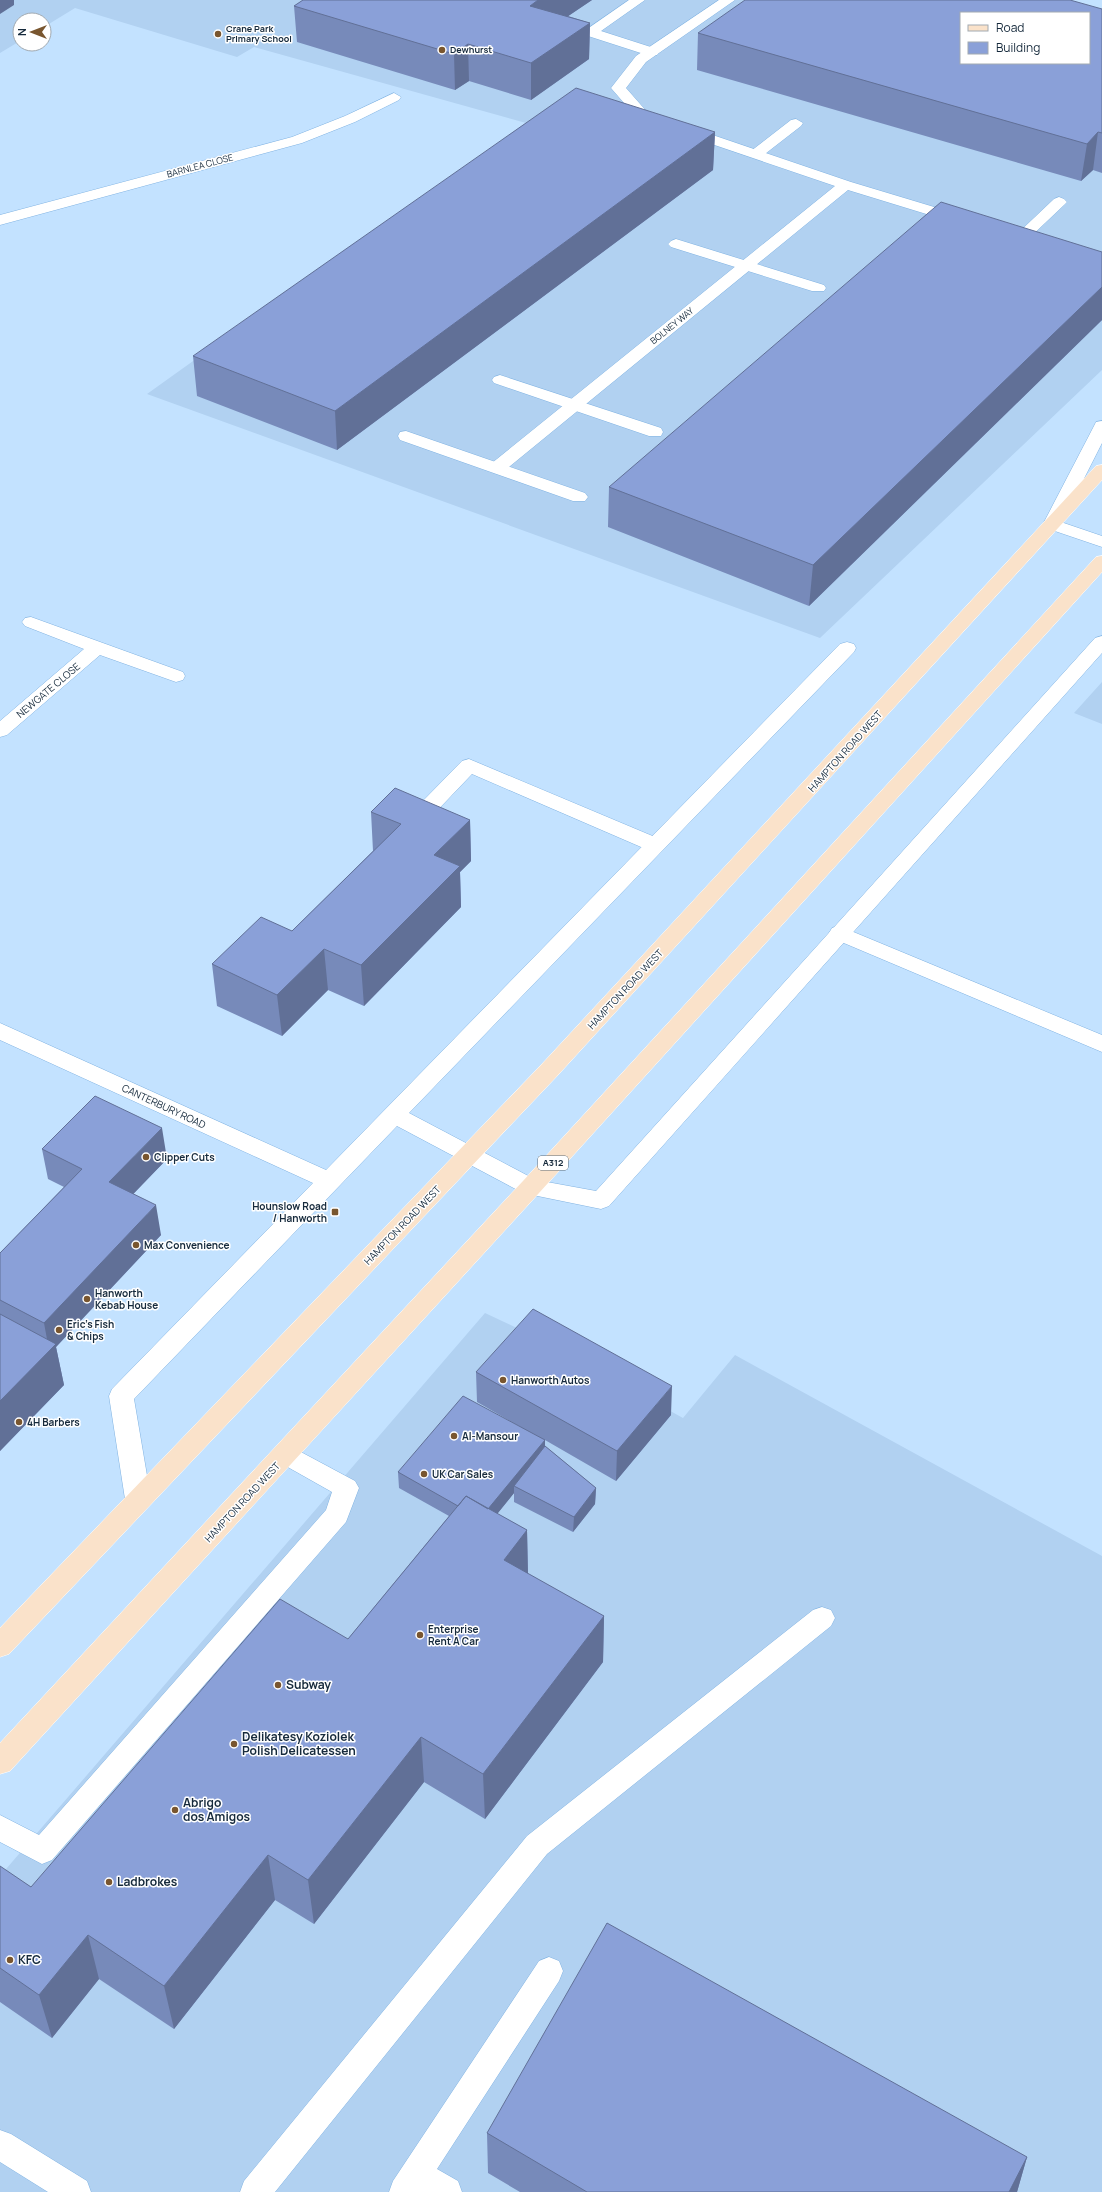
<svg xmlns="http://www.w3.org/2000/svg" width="1102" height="2192" font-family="Manrope,sans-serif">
<rect width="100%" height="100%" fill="#c3e2ff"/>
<path fill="#b1d1f1" d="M0,0H958L961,13V63H1089L1102,39V370L820,638L147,394L526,123L254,47L237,57L75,8L44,27V20H20V41L0,53Z
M1102,682V724L1074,713Z
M485,1313L536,1337L683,1418L735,1355L1102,1556V2192H0V1876Z"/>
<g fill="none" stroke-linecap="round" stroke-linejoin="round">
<g stroke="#81b3e2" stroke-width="1">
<path id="lane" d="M629,0H645L601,31L657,49L659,52L657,55H647L585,35L583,32Z
M796,119L803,123L801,126L761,157H751L749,154L751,151L791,120Z
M1059,197L1064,199L1067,202L1064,205L1026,241H1016L1013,238L1016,235L1054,199Z
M676,239L824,285L826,288L824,291H812L671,247L668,244L671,241Z
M500,375L661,428L663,432L661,436H649L494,383L492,380L494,377Z
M1102,421V443L1061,524L1058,528L1052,529L1046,528L1043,524L1094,426L1096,422Z
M406,431L585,493L588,497L585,501H573L400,440L398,436L400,432Z
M469,759L662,840L665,845L662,850L655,852L648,850L472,774L431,817L424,818L417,817L414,812L417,807L462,761Z
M839,926L1102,1035V1052L832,938L829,933L832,928Z
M286,1444L355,1481L359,1488L346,1522L52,1860L42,1864L0,1842V1815L39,1835L326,1510L332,1492L277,1461L274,1454L277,1447Z
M822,1607L831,1610L835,1618L831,1626L547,1854L275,2192H240L244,2181L527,1836L813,1610Z
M549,1957L559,1961L563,1971L559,1981L437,2169L458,2181L462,2192H389L393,2181L539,1961Z"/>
</g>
<g stroke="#81b3e2" stroke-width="1">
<path id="street" d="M719,0H735L646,62L626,88L648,113L851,182L964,216L967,219L964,222L959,224L848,190L504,471H492L489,467L492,463L835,186L638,119L611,88L636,56Z
M394,93L401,97L399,100L355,122L302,143L0,225V215L292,137L345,116Z
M1052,519L1102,536V547L1046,528L1043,524L1046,520Z
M31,617L183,672L185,676L183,680L176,682L100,655L7,735L0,737V721L84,649L25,626L22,622L25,618Z
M1102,636V653L609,1206L601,1209L523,1193L397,1126L134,1399L151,1499L147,1506L138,1509L129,1506L125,1499L109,1396L112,1389L313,1183L0,1040V1023L326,1170L840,644L847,642L854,644L856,648L854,652L409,1113L536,1180L596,1191L1095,638Z
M0,2130L11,2134L87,2181L91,2192H48L0,2162Z"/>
</g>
<g stroke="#fff" stroke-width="1">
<path id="primary" d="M1102,465V480L558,1075L9,1654L0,1657V1628L542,1064L1096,466Z
M1102,556V572L539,1193L10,1771L0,1774V1743L523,1181L1096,557Z"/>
</g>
<use href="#lane" fill="#fff" fill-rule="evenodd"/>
<use href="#street" fill="#fff" fill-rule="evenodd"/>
<use href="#primary" fill="#fae2ca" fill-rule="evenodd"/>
</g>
<path fill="#778aba" d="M303,0H592L568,16L590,23L589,59L531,100L469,81L455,90L297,42L294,6Z
M1102,9V173L1093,170L1081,181L697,70L698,33Z
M715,132L713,170L337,450L197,396L193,356Z
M1102,252V320L809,606L608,527L609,487Z
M371,812L470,820L471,861L460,872L461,907L364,1006L328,990L282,1036L217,1006L212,964L292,931L373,851Z
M42,1149L167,1159L133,1194L161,1235L56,1347L64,1385L0,1451V1253L64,1187L48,1179Z
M476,1372L671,1415L616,1481L545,1440V1446L596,1488L595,1504L573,1532L514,1502V1493L497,1514L527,1530L528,1574L604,1616L603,1662L485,1819L424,1782L314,1924L275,1900L174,2029L99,1979L52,2038L0,2002V1867L31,1887L348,1639L449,1516L399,1488L398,1472L522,1428L477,1402Z
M487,2133L1027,2157L1017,2192H520L488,2173Z"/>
<path fill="#617097" d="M0,0H14V5L0,14Z
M538,0H592L530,42V6Z
M590,23L589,59L531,100V63Z
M468,44L469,81L455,90L454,54Z
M715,132L713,170L337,450L335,411Z
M1098,132L1093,170L1081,181L1087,144Z
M1102,287V320L809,606L813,565Z
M470,820L471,861L460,872L461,907L364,1006L361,965L434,855Z
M324,949L328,990L282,1036L277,995Z
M162,1128L167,1159L115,1213L109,1182Z
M156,1205L161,1235L56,1347L64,1385L0,1451V1401L49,1350L44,1323Z
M672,1386L671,1415L616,1481L617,1451Z
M545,1440V1455L514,1486V1493L481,1534L480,1518Z
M596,1488L595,1504L573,1532L574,1517Z
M527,1530L528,1577L504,1560Z
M604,1616L603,1662L485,1819L483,1774Z
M421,1737L424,1782L314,1924L308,1880Z
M268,1855L275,1900L174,2029L164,1986Z
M88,1935L99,1979L52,2038L39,1995Z
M1027,2157L1017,2192H1009Z"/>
<path fill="#8aa0d8" stroke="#617097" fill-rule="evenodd" d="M303,0H538L530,6L590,23L531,63L468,44L454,54L294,6Z
M745,0H1070L1102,9V133L1098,132L1087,144L698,33ZM961,13H1089V63H961Z
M576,88L715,132L335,411L193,356Z
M941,202L1102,252V287L813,565L609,487Z
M395,788L470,820L434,855L460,866L361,965L324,949L277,995L212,964L261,917L292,931L401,824L371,812Z
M95,1096L162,1128L109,1182L156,1205L44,1323L0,1300V1253L82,1169L42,1149Z
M533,1309L672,1386L617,1451L476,1372Z
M0,1314L56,1344L0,1401Z
M463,1396L545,1440L488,1509L466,1496L458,1506L398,1472Z
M545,1446L596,1488L574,1517L514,1486Z
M466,1496L527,1530L504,1560L604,1616L483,1774L421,1737L308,1880L268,1855L164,1986L88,1935L39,1995L0,1968V1866L31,1887L280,1599L348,1639Z
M607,1923L1027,2157L1009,2192H587L487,2133Z"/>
<g fill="#79562f" stroke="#fff" stroke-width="1.5">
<circle cx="218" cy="34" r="4"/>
<circle cx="442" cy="50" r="4"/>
<circle cx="146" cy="1157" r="4"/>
<rect x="331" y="1208" width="8" height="8" rx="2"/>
<circle cx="136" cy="1245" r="4"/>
<circle cx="87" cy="1299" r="4"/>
<circle cx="59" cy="1330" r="4"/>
<circle cx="503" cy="1380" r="4"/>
<circle cx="19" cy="1422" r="4"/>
<circle cx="454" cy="1436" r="4"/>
<circle cx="424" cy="1474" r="4"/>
<circle cx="420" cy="1635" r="4"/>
<circle cx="278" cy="1685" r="4"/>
<circle cx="234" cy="1744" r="4"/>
<circle cx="175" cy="1810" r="4"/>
<circle cx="109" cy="1882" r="4"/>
<circle cx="10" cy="1960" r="4"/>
</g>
<g text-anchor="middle" stroke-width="3" stroke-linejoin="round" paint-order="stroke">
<g font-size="9" font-weight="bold" fill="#162a3c" stroke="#fff" text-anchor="start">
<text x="226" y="32">Crane Park<tspan x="226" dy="10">Primary School</tspan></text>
<text x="450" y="53">Dewhurst</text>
</g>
<g font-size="9" fill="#162a3c" stroke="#fff">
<text transform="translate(200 166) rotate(-15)" y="3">BARNLEA CLOSE</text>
<text transform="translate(672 326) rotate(-39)" y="3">BOLNEY WAY</text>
</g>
<rect fill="#fff" stroke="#5c6a76" stroke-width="1" x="538" y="1156" width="30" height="14" rx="3"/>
<g font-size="9" font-weight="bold" fill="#162a3c">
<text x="553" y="1166">A312</text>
</g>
<g font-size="10" fill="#162a3c" stroke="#fff">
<text transform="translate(48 690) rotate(-40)" y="4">NEWGATE CLOSE</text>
<text transform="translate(845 751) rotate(-48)" y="4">HAMPTON ROAD WEST</text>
<text transform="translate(625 989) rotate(-47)" y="4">HAMPTON ROAD WEST</text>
<text transform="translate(164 1106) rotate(25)" y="4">CANTERBURY ROAD</text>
<text transform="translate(402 1225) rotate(-46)" y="4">HAMPTON ROAD WEST</text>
<text transform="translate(242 1502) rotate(-47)" y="4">HAMPTON ROAD WEST</text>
</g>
<g font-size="10" font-weight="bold" fill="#162a3c" stroke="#fff" text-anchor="start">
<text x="154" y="1161">Clipper Cuts</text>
<text x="327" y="1210" text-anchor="end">Hounslow Road<tspan x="327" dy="12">/ Hanworth</tspan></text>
<text x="144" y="1249">Max Convenience</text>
<text x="95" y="1297">Hanworth<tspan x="95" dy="12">Kebab House</tspan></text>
<text x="67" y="1328">Eric's Fish<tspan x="67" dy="12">&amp; Chips</tspan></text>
<text x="511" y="1384">Hanworth Autos</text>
<text x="27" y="1426">4H Barbers</text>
<text x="462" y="1440">Al-Mansour</text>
<text x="432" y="1478">UK Car Sales</text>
<text x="428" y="1633">Enterprise<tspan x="428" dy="12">Rent A Car</tspan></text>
</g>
<g font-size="12" font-weight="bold" fill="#162a3c" stroke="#fff" text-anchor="start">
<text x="286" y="1689">Subway</text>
<text x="242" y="1741">Delikatesy Koziolek<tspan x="242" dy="14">Polish Delicatessen</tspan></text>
<text x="183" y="1807">Abrigo<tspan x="183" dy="14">dos Amigos</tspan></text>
<text x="117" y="1886">Ladbrokes</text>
<text x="18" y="1964">KFC</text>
</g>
</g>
<rect x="960" y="12" width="130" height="52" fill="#ffffff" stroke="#a2aab1"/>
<rect x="968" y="25" width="20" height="6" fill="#fae2ca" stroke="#a2aab1"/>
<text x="996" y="32" font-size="12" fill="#162a3c">Road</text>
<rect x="968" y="42" width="20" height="12" fill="#8aa0d8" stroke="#a2aab1"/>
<text x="996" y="52" font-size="12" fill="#162a3c">Building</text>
<g transform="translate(32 32) rotate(270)"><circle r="19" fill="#ffffff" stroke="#a2aab1"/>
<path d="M0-3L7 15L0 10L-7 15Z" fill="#79562f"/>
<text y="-6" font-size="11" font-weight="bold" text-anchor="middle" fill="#162a3c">N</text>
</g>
</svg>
